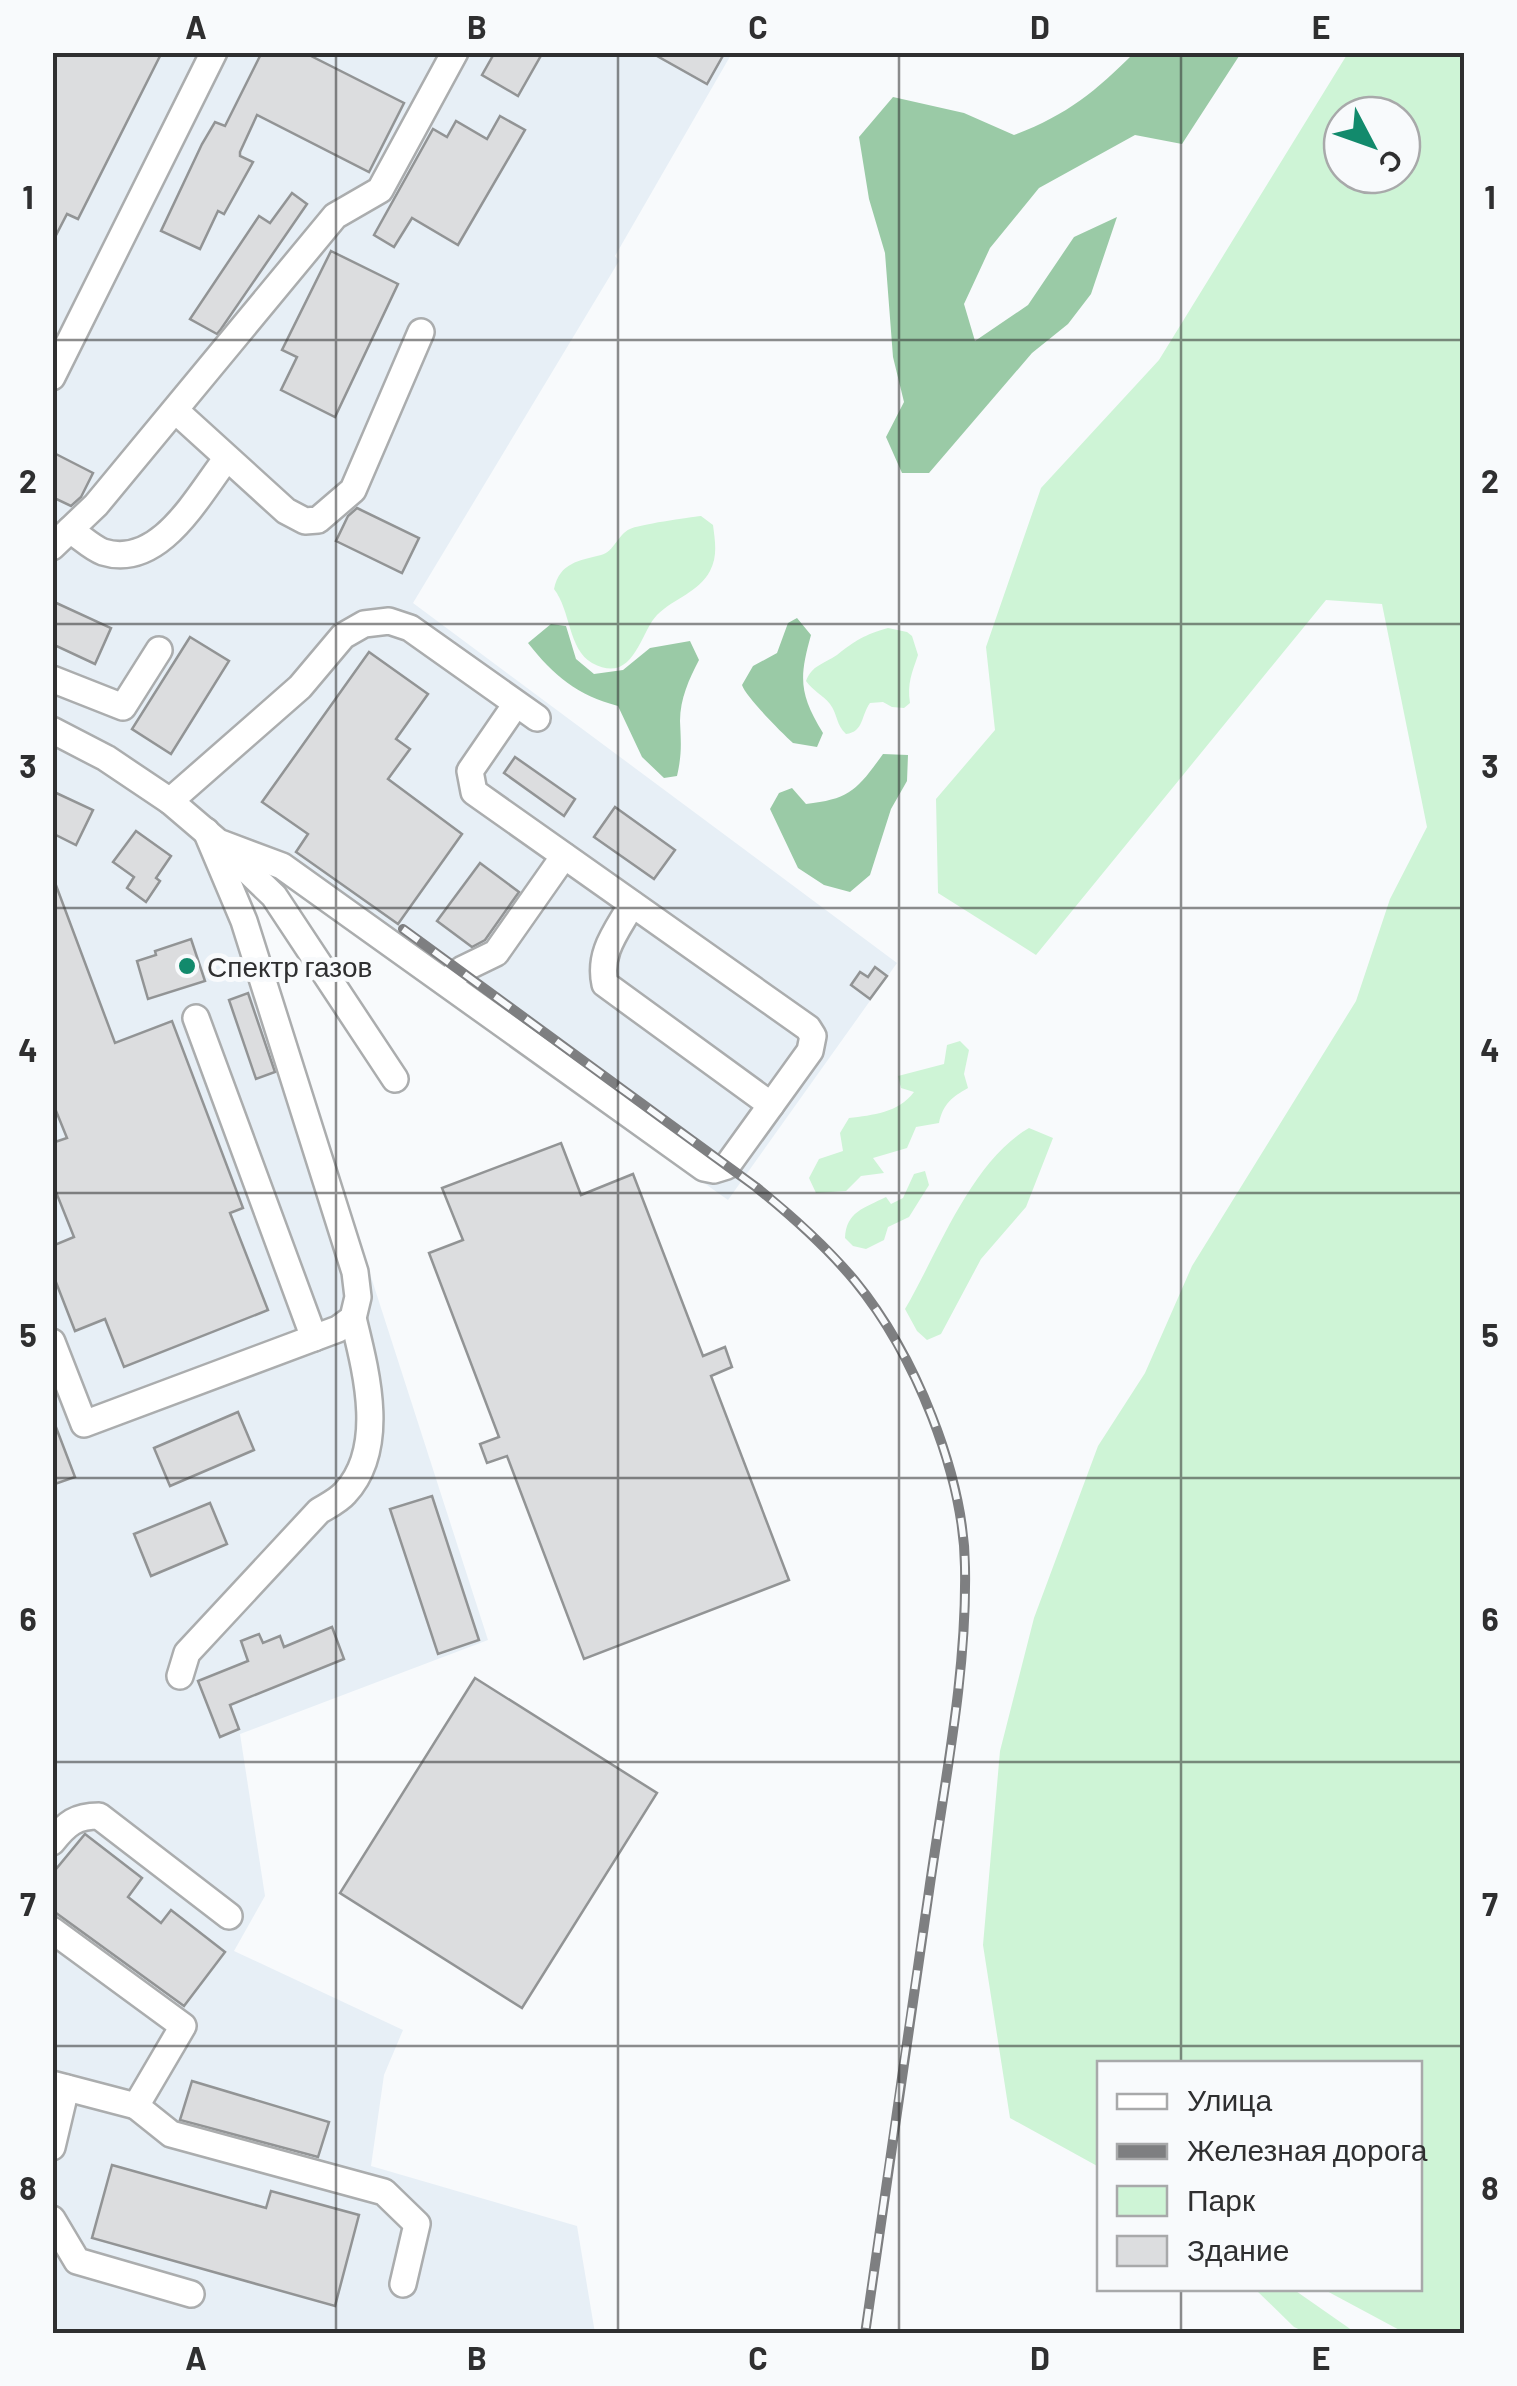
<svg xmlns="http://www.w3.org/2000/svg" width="1517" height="2386" font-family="Barlow,sans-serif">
<rect width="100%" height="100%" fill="#f8fafc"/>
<path fill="#e7eff6" d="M52 53H732L615 256 619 261 413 603 897 963 728 1200 281 883 247 892 488 1640 240 1734 265 1896 234 1951 403 2030 384 2075 371 2166 577 2226 595 2333H53Z"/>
<g fill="#cef4d6" fill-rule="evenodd">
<path d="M1348 53H1464V2333H1405L1323 2289 1420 2288V2064H1100L1099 2167 1010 2118 983 1945 1000 1751 1034 1618 1098 1446 1145 1373 1192 1266 1356 1001 1390 899 1427 827 1382 604 1326 600 1036 955 938 893 936 799 995 730 986 647 1041 488 1159 360ZM1402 115V175H1342V115Z"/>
<path d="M701 516 713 525C715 541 718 556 710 571 698 593 674 598 657 615 640 632 634 686 592 663 568 649 571 611 554 589 560 562 579 561 601 555 614 552 618 534 630 529 637 525 690 517 701 516Z"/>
<path d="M888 628 907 632 912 636 918 655C912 673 907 683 910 703L904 708 892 707 883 702 870 703C861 715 864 732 846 734 836 725 838 715 830 704 823 695 813 691 806 681 812 665 824 664 837 655 856 640 864 635 888 628Z"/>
<path d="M960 1041 969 1050 964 1074 968 1088C952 1097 943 1104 939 1123L916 1127 907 1148 873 1158 884 1173 861 1176 846 1191 816 1193 809 1178 819 1159 843 1151 840 1133 849 1118C873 1115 898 1113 914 1092L901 1088 898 1076 944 1064 947 1045Z"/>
<path d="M1029 1128 1053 1138 1026 1207 981 1259 941 1334 927 1340 917 1331 905 1309C938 1253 971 1161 1029 1128Z"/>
<path d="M925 1171 929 1185 909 1217 888 1227 884 1240 866 1249 853 1246 845 1238C846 1212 864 1208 886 1197L891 1204 903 1198 914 1174Z"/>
<path d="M1255 2289H1293L1356 2333H1307L1294 2327Z"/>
</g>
<g fill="#9acaa6">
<path d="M1135 52 1241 53 1182 144 1135 135 1039 188 990 248 964 304 975 341 1028 305 1074 237 1117 217 1091 294 1068 324 1032 353 929 473H902L886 437 904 402 893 357 885 253 869 199 859 137 893 97 964 113 1014 135C1067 115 1095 92 1135 52Z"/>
<path d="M797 618 811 635C799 678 799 694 823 733L817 747 793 743C781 732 746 697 742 685L753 666 777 653 788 623Z"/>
<path d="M551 624 566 626 576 659 594 674 623 670 650 648 690 641 699 660C689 679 680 699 680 721 681 743 682 754 677 776L664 778 642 757 618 706C577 695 554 676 528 643Z"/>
<path d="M883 754 908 755 907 781 891 809 870 875 850 892 824 885 798 868 770 809 779 793 792 788 806 804C850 799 857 790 883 754Z"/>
</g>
<g fill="#dcdddf" stroke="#929495" stroke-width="2.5">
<path d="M52 52H162L78 219 67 214 52 243Z"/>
<path d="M262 52H303L404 103 369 172 257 115 240 152V156L253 162 224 214 218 211 200 249 161 231 202 144 215 122 225 126Z"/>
<path d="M495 52H543L518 96 482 75Z"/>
<path d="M650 52H725L707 84Z"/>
<path d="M500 116 525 130 458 245 412 218 394 247 374 235 433 129 447 137 456 121 487 139Z"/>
<path d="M292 193 307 204 221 329 217 334 190 319 259 216 270 223Z"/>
<path d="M331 251 398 284 335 417 281 390 297 357 282 350Z"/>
<path d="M52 452 93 473 81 497 71 506 52 497Z"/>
<path d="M357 508 419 538 402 573 336 541 348 516Z"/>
<path d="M52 601 111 628 95 664 52 644Z"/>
<path d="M190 637 229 661 171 754 132 729Z"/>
<path d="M369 652 428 694 396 739 410 749 388 779 462 834 398 924 296 852 308 834 262 802Z"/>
<path d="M515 757 575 799 564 816 504 773Z"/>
<path d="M52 791 93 810 76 845 52 833Z"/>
<path d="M615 807 675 850 654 879 594 837Z"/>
<path d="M136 831 171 856 156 878 160 881 146 902 127 888 134 877 113 862Z"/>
<path d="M480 863 519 892 485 940 472 947 437 921Z"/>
<path d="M54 880 115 1043 172 1021 243 1208 230 1213 268 1310 124 1367 105 1319 75 1331 52 1272V1246L74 1237 52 1182V1143L67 1138 52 1101Z"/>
<path d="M191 939 205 981 148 999 137 961 156 955 155 951Z"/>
<path d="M875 967 887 976 870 999 851 985 860 972 868 977Z"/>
<path d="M248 993 275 1072 256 1079 229 1000Z"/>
<path d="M561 1143 581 1195 633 1174 703 1356 725 1347 732 1367 711 1376 789 1580 584 1659 507 1456 487 1463 480 1444 499 1437 429 1253 463 1240 442 1188Z"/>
<path d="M238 1412 254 1450 170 1486 154 1448Z"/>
<path d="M54 1422 75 1477 52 1485V1423Z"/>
<path d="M432 1496 479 1640 438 1654 390 1509Z"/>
<path d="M210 1503 227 1544 151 1576 134 1534Z"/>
<path d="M332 1627 344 1659 230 1705 239 1729 220 1737 198 1681 248 1661 241 1641 259 1634 263 1643 280 1636 284 1647Z"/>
<path d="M475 1678 657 1793 522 2008 340 1893Z"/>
<path d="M85 1834 142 1878 128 1897 161 1923 171 1910 225 1952 184 2006 52 1910V1874Z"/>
<path d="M192 2081 329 2122 318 2157 180 2120Z"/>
<path d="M112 2165 266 2208 271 2191 359 2215 335 2306 92 2238Z"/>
</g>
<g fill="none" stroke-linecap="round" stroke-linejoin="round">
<g stroke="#abadae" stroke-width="30">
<g id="minor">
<path d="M52 377 214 52"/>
<path d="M176 411 286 511 305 521 318 520 353 490 421 332"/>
<path d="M70 530C81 537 92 548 103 552 160 570 198 495 227 458"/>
<path d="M52 547 96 505 335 216 380 190 455 52"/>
<path d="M52 679 123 707 159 650"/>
<path d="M52 730 106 758 170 801 300 687 343 636 364 624 389 621 410 628 537 718"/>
<path d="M170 801 218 842 282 866 704 1168 714 1170 727 1166 810 1051 813 1036 808 1028 474 792 470 771 516 704"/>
<path d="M225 849 274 896 395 1079"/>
<path d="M632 904C617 931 598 952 605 984L771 1105"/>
<path d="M445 982 463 969 496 953 564 856"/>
<path d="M196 1018 314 1338"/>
<path d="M52 1342 84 1424 338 1329 353 1318 358 1297 355 1272 244 921 206 831"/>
<path d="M180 1676 187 1653 319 1511C327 1506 338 1501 345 1493 387 1448 366 1371 353 1318"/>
<path d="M52 1842C67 1823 76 1816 99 1816L229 1916"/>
<path d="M52 1930 183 2026 136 2106 52 2084"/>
<path d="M136 2106 171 2134 384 2192 417 2224 403 2284"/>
<path d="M52 2147 66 2088"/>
<path d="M52 2219 77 2261 191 2294"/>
</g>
</g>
<use href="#minor" stroke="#fff" stroke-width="25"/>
<g stroke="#7e7f81" stroke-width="10">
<path id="rail" d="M403 929 756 1187C792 1216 825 1245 855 1281 914 1353 964 1474 965 1567 967 1675 944 1784 929 1891 907 2038 886 2186 865 2334"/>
</g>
<use href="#rail" stroke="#f8fafc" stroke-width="6" stroke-dasharray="19" stroke-linecap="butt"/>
</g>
<path fill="none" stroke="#2f2f30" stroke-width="2.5" stroke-opacity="0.55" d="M336 52V2334M618 52V2334M899 52V2334M1181 52V2064M52 340H1464M52 624H1464M52 908H1464M52 1193H1464M52 1478H1464M52 1762H1464M52 2046H1464M1181 2288V2334"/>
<circle fill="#128a6c" stroke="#f8fafc" stroke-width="4" cx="187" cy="966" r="10"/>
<g text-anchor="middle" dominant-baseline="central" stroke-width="10" stroke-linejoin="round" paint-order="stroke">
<g font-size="28" fill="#2f2f30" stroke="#f8fafc" text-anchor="start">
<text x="207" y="966">Спектр газов</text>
</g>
</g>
<rect width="1517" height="2386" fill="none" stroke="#f8fafc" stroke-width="110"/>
<rect x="1097" y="2061" width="325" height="230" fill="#f8fafc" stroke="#a8a9aa" stroke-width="2.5"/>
<rect x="1117" y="2094" width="50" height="15" fill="#ffffff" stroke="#a8a9aa" stroke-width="2.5"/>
<text x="1187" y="2111" font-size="30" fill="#2f2f30">Улица</text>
<rect x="1117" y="2144" width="50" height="15" fill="#7e7f81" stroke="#a8a9aa" stroke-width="2.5"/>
<text x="1187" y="2161" font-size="30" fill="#2f2f30">Железная дорога</text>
<rect x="1117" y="2186" width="50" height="30" fill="#cef4d6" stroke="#a8a9aa" stroke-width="2.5"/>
<text x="1187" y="2211" font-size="30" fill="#2f2f30">Парк</text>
<rect x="1117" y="2236" width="50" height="30" fill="#dcdddf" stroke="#a8a9aa" stroke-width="2.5"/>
<text x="1187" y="2261" font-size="30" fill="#2f2f30">Здание</text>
<g transform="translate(1372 145) rotate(131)"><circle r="48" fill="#f8fafc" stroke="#a8a9aa" stroke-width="2.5"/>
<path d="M0-8L18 38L0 25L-18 38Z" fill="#128a6c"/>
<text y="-15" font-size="28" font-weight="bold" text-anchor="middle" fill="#2f2f30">С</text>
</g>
<rect x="55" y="55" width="1407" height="2276" fill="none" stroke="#2f2f30" stroke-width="4"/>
<g font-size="32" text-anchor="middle" font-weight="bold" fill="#2f2f30">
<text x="196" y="39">A</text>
<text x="477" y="39">B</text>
<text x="758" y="39">C</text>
<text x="1040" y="39">D</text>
<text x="1321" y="39">E</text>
<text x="28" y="209">1</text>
<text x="1490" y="209">1</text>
<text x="28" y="493">2</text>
<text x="1490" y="493">2</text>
<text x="28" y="778">3</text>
<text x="1490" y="778">3</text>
<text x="28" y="1062">4</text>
<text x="1490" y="1062">4</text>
<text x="28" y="1347">5</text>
<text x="1490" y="1347">5</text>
<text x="28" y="1631">6</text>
<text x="1490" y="1631">6</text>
<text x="28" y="1916">7</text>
<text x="1490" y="1916">7</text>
<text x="28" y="2200">8</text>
<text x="1490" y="2200">8</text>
<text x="196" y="2370">A</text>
<text x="477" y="2370">B</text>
<text x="758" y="2370">C</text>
<text x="1040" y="2370">D</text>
<text x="1321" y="2370">E</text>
</g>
</svg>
